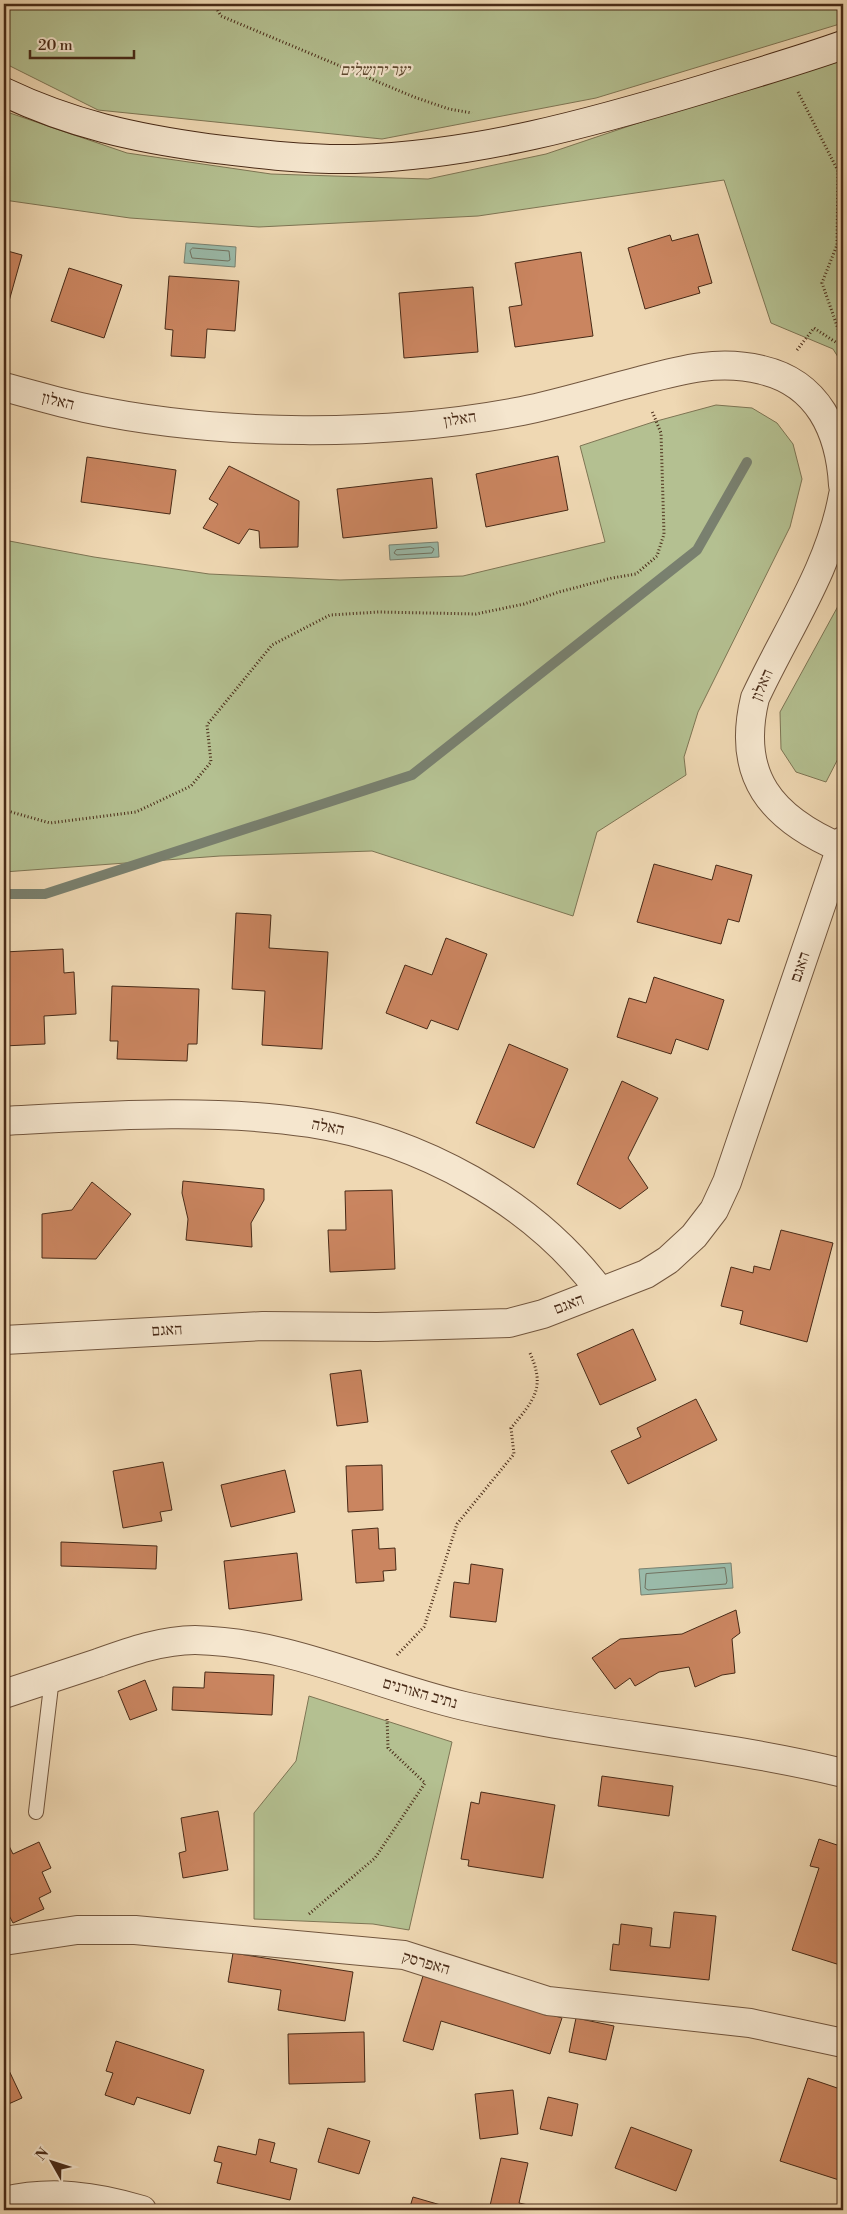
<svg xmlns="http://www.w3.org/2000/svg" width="847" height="2214" font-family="'Libre Bodoni','Frank Ruhl Libre',serif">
<rect width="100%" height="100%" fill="#efd8b3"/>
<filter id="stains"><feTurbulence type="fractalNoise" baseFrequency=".004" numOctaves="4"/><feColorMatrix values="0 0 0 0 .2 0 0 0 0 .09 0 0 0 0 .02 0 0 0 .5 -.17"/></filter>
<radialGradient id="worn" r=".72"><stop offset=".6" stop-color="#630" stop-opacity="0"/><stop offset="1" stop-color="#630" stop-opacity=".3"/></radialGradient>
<g fill="#b4c091" stroke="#7e7554">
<path d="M4 4H843V23L596 98 382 139 98 110 4 63Z"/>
<path d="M843 54V365L833 349 771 323 724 180 478 216 259 227 130 218 4 200V111L127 153 271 174 428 179 546 154Z"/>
<path d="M716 405 752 408 777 423 793 444 802 479 790 527 698 712 684 757 686 775 597 832 573 916 372 851 220 856 4 872V540L94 557 209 574 340 580 463 576 605 542 580 446 653 422Z"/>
<path d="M843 597V749L826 782 796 772 781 749 780 712Z"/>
<path d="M309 1696 452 1742 409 1930 373 1924 254 1919V1813L296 1761Z"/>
</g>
<g fill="#9abaa9" stroke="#79806f">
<path d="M186 243 236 247 235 267 184 263Z"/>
<path d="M438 542 439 557 390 560 389 545Z"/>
<path d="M731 1563 733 1588 641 1595 639 1569Z"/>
</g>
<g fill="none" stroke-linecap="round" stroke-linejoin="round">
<g stroke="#717260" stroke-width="1">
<path d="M193 248 229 251 230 260 228 261 192 258 190 251Z"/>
<path d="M431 547 434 549 432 553 397 555 394 553 396 550Z"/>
<path d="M725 1568 727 1581 726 1584 648 1590 645 1588 646 1574Z"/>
</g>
<path stroke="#79806f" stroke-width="10" d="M4 894H45L412 775 697 550 747 462"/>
</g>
<g fill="#ca8560" stroke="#482a17">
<path d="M698 234 712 283 698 287 700 293 645 309 628 248 670 235 672 241Z"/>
<path d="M4 250 22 255 4 319Z"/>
<path d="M581 252 593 336 515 347 509 307 522 305 515 263Z"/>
<path d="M69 268 122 285 104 338 51 321Z"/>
<path d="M169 276 239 281 235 331 207 329 205 358 171 356 173 330 165 329Z"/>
<path d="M473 287 478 352 404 358 399 293Z"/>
<path d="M558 456 568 510 486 527 476 474Z"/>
<path d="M87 457 176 470 170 514 81 502Z"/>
<path d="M229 466 299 501 298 547 260 548 259 531 249 529 239 544 203 528 218 504 209 499Z"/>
<path d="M432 478 437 528 343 538 337 489Z"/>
<path d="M654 864 712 880 716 865 752 875 739 922 728 919 721 944 637 922Z"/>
<path d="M236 913 271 915 269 948 328 952 322 1049 262 1045 265 991 232 989Z"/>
<path d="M446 938 487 954 458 1030 431 1020 427 1029 386 1013 405 965 432 975Z"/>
<path d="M63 949 64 973 74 972 76 1014 44 1016 45 1044 4 1046V952Z"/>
<path d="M654 977 724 1000 708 1050 676 1039 671 1054 617 1037 629 998 646 1003Z"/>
<path d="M112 986 199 989 197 1044H188L187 1061 117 1059 118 1041H110Z"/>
<path d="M509 1044 568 1069 534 1148 476 1123Z"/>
<path d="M622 1081 658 1098 628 1158 648 1188 620 1209 577 1184Z"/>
<path d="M843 1135V1157L840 1156Z"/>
<path d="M183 1181 264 1189V1200L251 1223 252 1247 186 1240 188 1219 182 1193Z"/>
<path d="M92 1182 131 1214 96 1259 42 1258V1214L72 1210Z"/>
<path d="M392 1190 395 1269 330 1272 328 1230H346L345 1191Z"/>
<path d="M781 1230 833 1243 807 1342 740 1324 743 1311 721 1306 731 1267 753 1273 754 1266 770 1270Z"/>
<path d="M633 1329 656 1380 600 1405 577 1354Z"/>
<path d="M361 1370 368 1422 337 1426 330 1374Z"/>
<path d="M696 1399 717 1440 628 1484 611 1451 641 1437 637 1428Z"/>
<path d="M163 1462 172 1510 160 1512 162 1521 123 1528 113 1471Z"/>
<path d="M382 1465 383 1510 348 1512 346 1466Z"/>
<path d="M285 1470 295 1512 231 1527 221 1485Z"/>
<path d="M378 1528 379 1549 395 1548 396 1570 383 1571 384 1581 356 1583 352 1530Z"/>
<path d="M4 1537 7 1554 4 1555Z"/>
<path d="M61 1542 157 1546 156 1569 61 1566Z"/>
<path d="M297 1553 302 1600 229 1609 224 1561Z"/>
<path d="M471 1564 503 1569 496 1622 450 1617 454 1582 469 1584Z"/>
<path d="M736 1610 740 1633 732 1639 735 1673 722 1675 695 1687 689 1667 659 1672 635 1686 630 1678 615 1689 592 1658 620 1639 682 1634Z"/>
<path d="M205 1672 274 1675 272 1715 172 1710 173 1687 204 1688Z"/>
<path d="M145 1680 157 1710 130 1720 118 1691Z"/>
<path d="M602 1776 673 1786 669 1816 598 1806Z"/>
<path d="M481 1792 555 1805 543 1878 468 1866 469 1860 461 1859 471 1802 479 1804Z"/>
<path d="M218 1811 228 1870 183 1878 179 1853 186 1851 181 1818Z"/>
<path d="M819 1839 843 1847V1955L840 1965 792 1950 819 1868 810 1866Z"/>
<path d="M39 1842 51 1868 42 1872 51 1892 39 1898 44 1909 13 1923 4 1906V1848L9 1846 13 1854Z"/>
<path d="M674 1912 716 1916 709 1980 610 1970 613 1944 619 1945 621 1924 652 1928 650 1946 670 1948Z"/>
<path d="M233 1953 353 1972 345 2021 278 2010 281 1990 228 1982Z"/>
<path d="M423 1976 562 2018 550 2054 441 2021 433 2050 403 2041Z"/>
<path d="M576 2018 614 2026 606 2060 569 2052Z"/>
<path d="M364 2032 365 2082 289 2084 288 2034Z"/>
<path d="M116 2041 204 2070 190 2114 137 2097 134 2105 105 2095 113 2073 106 2071Z"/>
<path d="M4 2060 22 2098 4 2106Z"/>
<path d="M808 2078 843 2090V2166L839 2180 780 2161Z"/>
<path d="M513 2090 518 2134 480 2139 475 2094Z"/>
<path d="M548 2097 578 2104 572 2136 540 2129Z"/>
<path d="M631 2127 692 2150 676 2191 615 2168Z"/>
<path d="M328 2128 370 2141 359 2174 318 2162Z"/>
<path d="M259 2139 275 2143 270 2162 297 2169 290 2200 217 2183 222 2163 214 2161 218 2146 256 2155Z"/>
<path d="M501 2158 528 2163 519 2203 551 2210H489Z"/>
<path d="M413 2197 458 2210H409Z"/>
</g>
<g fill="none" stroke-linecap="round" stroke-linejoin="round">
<g stroke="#72563e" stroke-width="16">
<path id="lane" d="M36 1812 52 1678"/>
</g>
<g stroke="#72563e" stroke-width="30">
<g id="street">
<path d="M4 387C31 394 57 402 85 408 221 437 386 437 522 411 561 403 600 391 639 381 680 370 719 359 762 370 818 383 840 431 843 485"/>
<path d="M841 848C771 818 736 776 755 698 786 631 830 568 843 495"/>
<path d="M4 1121C101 1116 213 1108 310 1123 420 1140 533 1201 600 1291"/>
<path d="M4 1340 263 1326 377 1327 509 1323 543 1314 646 1274 668 1260 694 1236 714 1210 727 1182 843 841"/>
<path d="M4 1694C35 1684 67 1673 98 1663 129 1652 162 1640 195 1640 289 1642 374 1685 464 1706 589 1735 718 1742 843 1773"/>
<path d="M4 1941 77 1930H135L404 1955 548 2001 750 2023 843 2043"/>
<path d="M4 2201C51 2190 96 2196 142 2210"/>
</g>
</g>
<g stroke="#482a17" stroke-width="30">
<path id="secondary" d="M4 92C71 124 135 138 208 148 257 154 305 160 355 159 476 155 591 123 707 88 752 74 798 61 843 45"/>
</g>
<g stroke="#482a17" stroke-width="3" stroke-dasharray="1 2.5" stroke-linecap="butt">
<path d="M214 4 221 16 414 97 449 109 472 113"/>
<path d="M798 92 838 171 837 245 822 283 843 343"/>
<path d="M797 350 814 328 843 347"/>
<path d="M4 810 50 823 136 812 191 786 211 762 207 725 272 645 330 615 379 612 476 614 524 604 559 592 612 578 636 574 657 556 664 534 661 433 652 411"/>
<path d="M397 1655 424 1627 457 1524 514 1454 511 1428C535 1399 546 1387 529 1351"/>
<path d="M309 1914 375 1858 425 1783 388 1748 387 1717"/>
</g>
<use href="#lane" stroke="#f5e6ce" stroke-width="14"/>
<use href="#street" stroke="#f5e6ce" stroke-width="28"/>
<use href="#secondary" stroke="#f5e6ce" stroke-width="28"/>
</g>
<g text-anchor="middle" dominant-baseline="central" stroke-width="4.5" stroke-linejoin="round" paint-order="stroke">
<g font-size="16" font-style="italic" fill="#5e482f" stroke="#f5e6ce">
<text x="375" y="70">יער ירושלים</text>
</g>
<g font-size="16" fill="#482a17" stroke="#f5e6ce">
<text transform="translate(58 401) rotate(14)">האלון</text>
<text transform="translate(460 419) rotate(-8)">האלון</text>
<text transform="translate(762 685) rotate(-67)">האלון</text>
<text transform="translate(800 967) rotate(-71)">האגם</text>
<text transform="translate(328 1127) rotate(11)">האלה</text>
<text transform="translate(569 1304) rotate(-21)">האגם</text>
<text transform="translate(167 1330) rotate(-3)">האגם</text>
<text transform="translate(420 1693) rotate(16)">נתיב האורנים</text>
<text transform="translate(426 1963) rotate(16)">האפרסק</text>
</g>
</g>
<rect width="847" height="2214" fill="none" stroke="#efd8b3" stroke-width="20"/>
<rect x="5" y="5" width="837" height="2204" fill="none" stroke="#482a17" stroke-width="2.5"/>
<rect x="10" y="10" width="827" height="2194" fill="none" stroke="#482a17"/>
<g transform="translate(52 2162) rotate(309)" stroke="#f5e6ce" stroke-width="4" paint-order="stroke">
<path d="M0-4L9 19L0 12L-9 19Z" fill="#482a17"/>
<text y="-8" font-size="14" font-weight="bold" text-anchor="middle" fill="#482a17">N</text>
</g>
<path d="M30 50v8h104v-8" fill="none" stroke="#482a17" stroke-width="2.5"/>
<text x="38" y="50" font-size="15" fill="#482a17" stroke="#f5e6ce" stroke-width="4" paint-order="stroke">20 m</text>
<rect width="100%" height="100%" filter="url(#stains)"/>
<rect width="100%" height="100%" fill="url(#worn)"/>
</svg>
